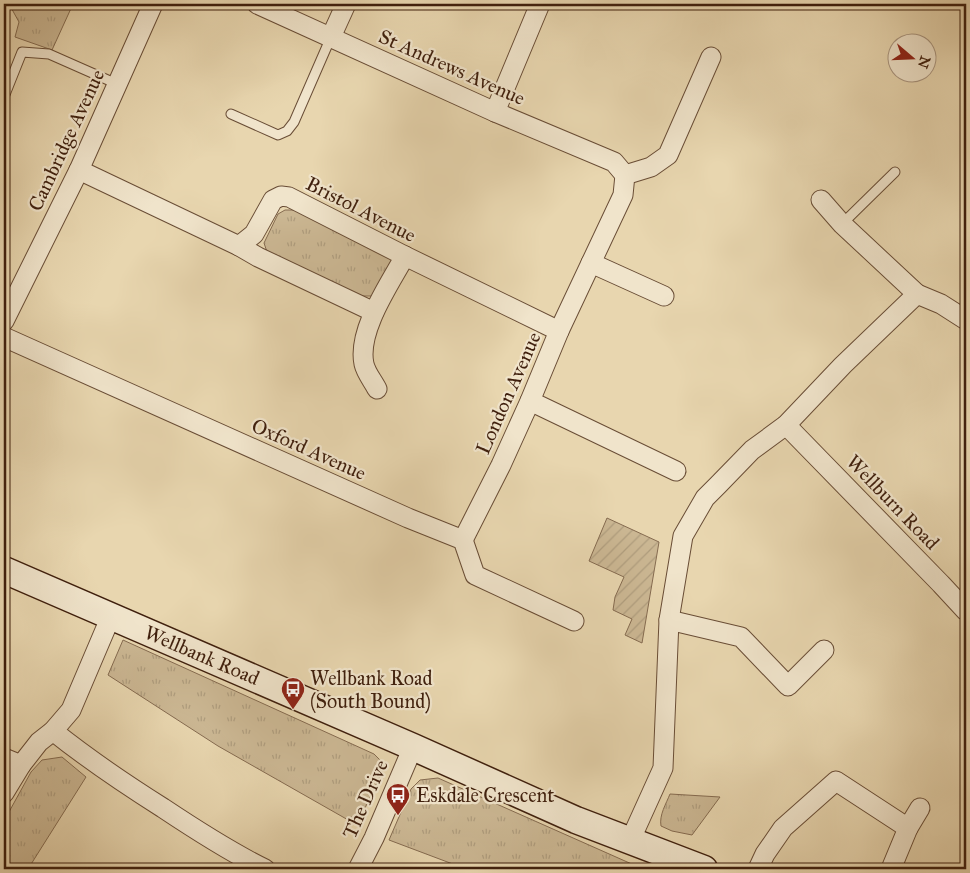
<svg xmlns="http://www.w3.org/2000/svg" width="970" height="873" font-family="'IM FELL Great Primer',serif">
<defs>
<pattern id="grass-tufts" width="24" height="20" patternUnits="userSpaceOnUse" patternTransform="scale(1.25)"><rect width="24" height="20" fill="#cbb793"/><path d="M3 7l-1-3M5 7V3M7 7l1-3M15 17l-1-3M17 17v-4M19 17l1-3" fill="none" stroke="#af9d7e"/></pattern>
<pattern id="garden-furrows" width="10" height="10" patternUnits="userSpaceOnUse" patternTransform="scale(1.25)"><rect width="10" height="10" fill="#cbb793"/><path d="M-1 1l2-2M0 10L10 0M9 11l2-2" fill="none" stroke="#af9d7e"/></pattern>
</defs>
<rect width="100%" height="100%" fill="#e8d6af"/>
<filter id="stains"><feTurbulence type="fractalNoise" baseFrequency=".004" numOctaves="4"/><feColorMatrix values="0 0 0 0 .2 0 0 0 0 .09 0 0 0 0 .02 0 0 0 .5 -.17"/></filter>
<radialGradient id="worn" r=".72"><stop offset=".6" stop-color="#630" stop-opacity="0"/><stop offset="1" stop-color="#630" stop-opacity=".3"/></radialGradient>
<g fill="url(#grass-tufts)" stroke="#856b50">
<path d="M9 4H73L52 50 15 37 19 22Z"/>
<path d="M285 210H298L392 259 379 289 372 296H361L269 253 266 249 264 243 278 214Z"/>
<path d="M123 640 374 754 383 763 382 772 357 825 218 746 108 675Z"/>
<path d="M62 757 86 777 28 869H4V821L31 772 42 760Z"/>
<path d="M438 778 643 869H466L389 840 411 789 420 780Z"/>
<path d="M670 794 720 797 692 835 672 831 661 826C659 815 666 804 670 794Z"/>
</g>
<path fill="url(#garden-furrows)" stroke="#856b50" d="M607 518 659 542 642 643 625 635 632 619 613 610 615 597 624 577 589 561Z"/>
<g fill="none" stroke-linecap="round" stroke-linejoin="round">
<g stroke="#694d36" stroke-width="11">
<g id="lane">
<path d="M4 97 22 52 49 54 117 84"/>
<path d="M231 114 278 135 287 131 294 122 331 37"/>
<path d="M842 224 895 172"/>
</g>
</g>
<g stroke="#694d36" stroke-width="21">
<g id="street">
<path d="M257 4 495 112 614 162 625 175"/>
<path d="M331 37 346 4"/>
<path d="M495 112 540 4"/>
<path d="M79 170 239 246 254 234 273 200 281 196 289 197 405 256 559 331"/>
<path d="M821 200 842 224 917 294"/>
<path d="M239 246 258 257 374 312"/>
<path d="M591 263 664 296"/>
<path d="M4 321 79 170 153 4"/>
<path d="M4 337 408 518 463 540 475 575 574 621"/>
<path d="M377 389C373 381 366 373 364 364 357 331 389 285 405 256"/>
<path d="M530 401 676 471"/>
<path d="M786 425 941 584 966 611"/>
<path d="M463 540 501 465 530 401 559 331 623 195 625 175 651 167 668 155 711 57"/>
<path d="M669 620 741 637 788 686 824 650"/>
<path d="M53 731C88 759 125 784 163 808 196 830 230 852 265 869"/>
<path d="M4 758 21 765 39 742 53 731 71 710 111 616"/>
<path d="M4 793 21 765"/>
<path d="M908 828 920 808"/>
<path d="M630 841 663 768 669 620 683 536 705 498 718 485 752 450 786 425 843 365 917 294 941 304 966 320"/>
<path d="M358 869 374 838 413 747"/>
<path d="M758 869 765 854 783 828 836 781 908 828 891 869"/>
</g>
</g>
<g stroke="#3f1f0d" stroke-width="29">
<path id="secondary" d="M4 570 413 747 576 820 704 869"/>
</g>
<use href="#lane" stroke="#f0e4cb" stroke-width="9"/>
<use href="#street" stroke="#f0e4cb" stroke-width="19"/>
<use href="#secondary" stroke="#f0e4cb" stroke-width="26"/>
</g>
<defs>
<g id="bus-pin" transform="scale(1.25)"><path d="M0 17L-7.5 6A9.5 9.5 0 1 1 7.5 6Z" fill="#8f2418" stroke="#f0e4cb"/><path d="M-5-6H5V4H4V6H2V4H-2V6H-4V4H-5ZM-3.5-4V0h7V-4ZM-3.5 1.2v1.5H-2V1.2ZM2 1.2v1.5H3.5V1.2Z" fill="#fff"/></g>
</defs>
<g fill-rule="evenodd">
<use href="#bus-pin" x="293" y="689"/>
<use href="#bus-pin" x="398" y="795"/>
</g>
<g text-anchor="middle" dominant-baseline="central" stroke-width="4.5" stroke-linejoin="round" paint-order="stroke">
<g font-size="20" fill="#3f1f0d" stroke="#f0e4cb">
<text transform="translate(452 67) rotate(24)">St Andrews Avenue</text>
<text transform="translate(66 140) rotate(-65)">Cambridge Avenue</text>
<text transform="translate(361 209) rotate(27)">Bristol Avenue</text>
<text transform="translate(508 393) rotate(-66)">London Avenue</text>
<text transform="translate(309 449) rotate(24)">Oxford Avenue</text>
<text transform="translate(893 502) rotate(46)">Wellburn Road</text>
<text transform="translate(202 655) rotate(23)">Wellbank Road</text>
<text transform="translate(365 799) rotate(-66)">The Drive</text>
</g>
<g font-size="20" fill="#3f1f0d" stroke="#f0e4cb" text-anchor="start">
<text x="310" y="678">Wellbank Road<tspan x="310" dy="23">(South Bound)</tspan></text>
<text x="416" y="795">Eskdale Crescent</text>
</g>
</g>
<rect width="970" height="873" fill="none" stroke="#e8d6af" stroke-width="20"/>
<rect x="5" y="5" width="960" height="863" fill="none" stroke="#3f1f0d" stroke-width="2.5"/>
<rect x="10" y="10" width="950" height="853" fill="none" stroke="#3f1f0d"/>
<g transform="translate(912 58) rotate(109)"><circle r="24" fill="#f0e4cb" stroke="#a9957f"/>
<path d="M0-4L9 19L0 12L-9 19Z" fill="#8f2418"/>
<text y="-8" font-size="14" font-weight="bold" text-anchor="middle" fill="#3f1f0d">N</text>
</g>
<rect width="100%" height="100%" filter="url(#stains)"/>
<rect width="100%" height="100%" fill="url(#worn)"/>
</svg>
